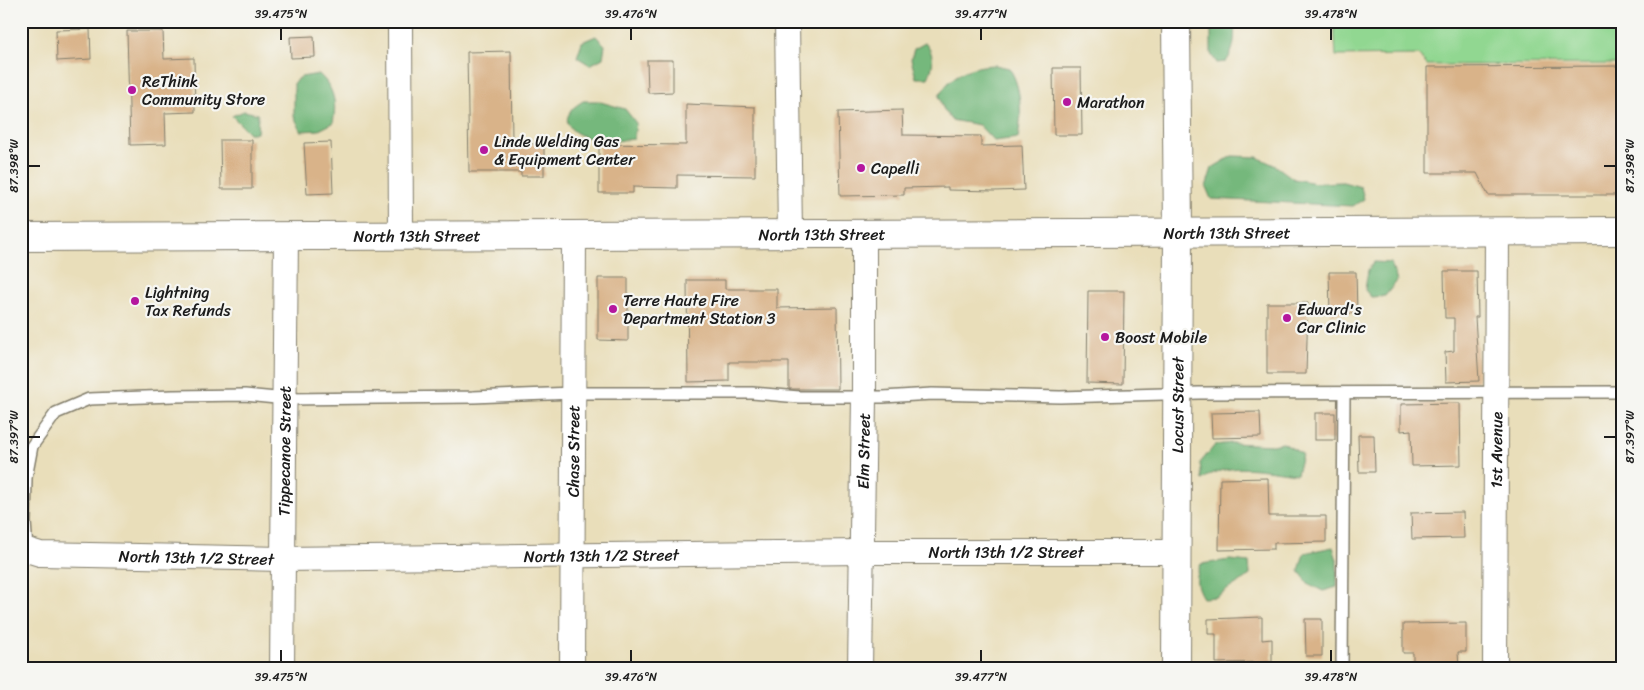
<svg xmlns="http://www.w3.org/2000/svg" width="1644" height="690" font-family="Sriracha,sans-serif">
<rect width="100%" height="100%" fill="#f6f6f2"/>
<filter id="ink" filterUnits="userSpaceOnUse"><feTurbulence type="fractalNoise" baseFrequency=".02" numOctaves="2"/><feDisplacementMap in="SourceGraphic" scale="10" xChannelSelector="R" yChannelSelector="G"/><feConvolveMatrix kernelMatrix="1 2 1 2 8 2 1 2 1" color-interpolation-filters="sRGB"/></filter>
<filter id="wash" filterUnits="userSpaceOnUse"><feTurbulence type="fractalNoise" baseFrequency=".0096" numOctaves="4" result="noise"/><feDisplacementMap in="SourceGraphic" scale="20" xChannelSelector="R" yChannelSelector="G"/><feGaussianBlur stdDeviation="1.12" result="paint"/><feColorMatrix in="noise" values="0 0 0 0 0 0 0 0 0 0 0 0 0 0 0 0 0 1.4 0 .05"/><feComposite in="paint" operator="in"/></filter>
<g filter="url(#wash)">
<rect width="100%" height="100%" fill="#e9deba"/>
<path fill="#91d791" stroke="#567a56" d="M1334 21H1623V64L1427 65 1418 55 1336 56Z"/>
<g fill="#74b87b" stroke="#486a4c">
<path d="M1211 21H1234C1235 37 1235 49 1226 62L1217 63 1211 54Z"/>
<path d="M596 36 605 45 603 58 590 65 577 57 582 42Z"/>
<path d="M925 43C935 54 934 66 928 78H916L911 59 914 49Z"/>
<path d="M995 65 1009 68C1022 86 1022 117 1018 138L994 141 979 125 951 120 943 108 939 96C952 73 970 66 995 65Z"/>
<path d="M319 74C334 88 337 103 333 123L319 130 301 131 294 116V82L301 77Z"/>
<path d="M583 101H597L625 109 636 123 634 139C624 140 613 142 603 141 590 140 556 130 571 111 573 107 579 104 583 101Z"/>
<path d="M244 111 258 114 257 133H249L232 116Z"/>
<path d="M1232 156 1257 157 1276 166 1294 179 1316 183 1343 182 1361 187 1364 199 1353 206 1211 199 1206 187 1212 168Z"/>
<path d="M1374 262 1391 263 1397 281 1385 296 1371 297 1365 290 1368 270Z"/>
<path d="M1232 443 1272 445 1283 443 1302 454 1297 474C1267 471 1227 460 1202 480L1200 463 1215 445Z"/>
<path d="M1333 547 1337 560V587L1323 591 1309 584 1299 571 1304 553Z"/>
<path d="M1230 560 1249 562 1250 575 1216 597 1203 598C1195 585 1195 578 1201 564Z"/>
</g>
<g id="blocks">
<g fill="#d9b389">
<path d="M90 29 91 59 57 61 56 30Z"/>
<path d="M127 31H163L164 59 194 58 195 112 165 113 166 144 130 145Z"/>
<path d="M314 36 315 57 291 58 290 37Z"/>
<path d="M511 51 512 144H544V176H521V172H469L467 52Z"/>
<path d="M647 60H673V92L648 93Z"/>
<path d="M1623 66V195H1488L1477 173H1427V67Z"/>
<path d="M1053 68H1081L1082 135H1054Z"/>
<path d="M686 104 755 107V176L677 175V188L633 187V193H599V144L686 145Z"/>
<path d="M902 110 903 135 981 136V146L1022 145 1024 190 994 191 948 190V187L904 188V195L840 196 838 112Z"/>
<path d="M220 140H252V189H221Z"/>
<path d="M331 142 333 193 307 194 304 143Z"/>
<path d="M1444 271H1477L1478 317H1475L1479 381 1446 382 1445 352 1454 351V318H1445Z"/>
<path d="M1329 272H1356L1357 313 1330 314Z"/>
<path d="M598 278H628V341L598 340Z"/>
<path d="M687 280H725V289H777V308L837 307 838 389H789V362H729V381L688 382Z"/>
<path d="M1088 291H1124L1123 384 1087 383Z"/>
<path d="M1267 303H1308L1306 374H1267Z"/>
<path d="M1460 403 1461 465 1412 466 1411 430 1401 431V404Z"/>
<path d="M1260 412 1261 437 1212 438 1211 413Z"/>
<rect x="1315" y="413" width="20" height="27"/>
<path d="M1358 435H1374L1375 472H1359Z"/>
<path d="M1268 478 1269 516H1326V542L1274 543V549L1219 550 1220 479Z"/>
<path d="M1463 512 1464 538 1412 539 1411 513Z"/>
<path d="M1262 617V640L1272 639V662L1216 663V634H1208V619Z"/>
<path d="M1305 619H1322V656H1306Z"/>
<path d="M1466 623V652H1458L1459 669H1413V653H1403V624Z"/>
</g>
</g>
</g>
<g filter="url(#ink)">
<use href="#blocks" fill-opacity="0" stroke="#827d6b" stroke-width="1"/>
<g fill="none" stroke-linecap="round" stroke-linejoin="round">
<g stroke="#827d6b" stroke-width="14">
<g id="lane">
<path d="M27 550 25 522 26 478 32 446 56 413 89 399 173 396 245 395 286 399 473 397 574 393H752L799 397H883L932 394 1060 397 1199 393 1623 392"/>
<path d="M1342 669 1344 395"/>
</g>
</g>
<g stroke="#827d6b" stroke-width="26">
<g id="street">
<path d="M400 21 401 235"/>
<path d="M787 21 790 234"/>
<path id="s1" d="M27 550 40 554 282 559 862 552H1176"/>
<path id="s2" d="M282 669 286 235"/>
<path id="s3" d="M572 669 574 234"/>
<path id="s4" d="M860 669 864 397V233"/>
<path id="s5" d="M1495 669 1497 231"/>
</g>
</g>
<g stroke="#827d6b" stroke-width="30">
<g id="secondary">
<path id="s6" d="M21 237 1623 231"/>
<path id="s7" d="M1176 669 1178 232 1176 21"/>
</g>
</g>
<use href="#lane" stroke="#fff" stroke-width="11"/>
<use href="#street" stroke="#fff" stroke-width="24"/>
<use href="#secondary" stroke="#fff" stroke-width="28"/>
</g>
</g>
<path fill="none" stroke="#1c1c1c" stroke-width="2" d="M281 28V40M631 28V40M981 28V40M1331 28V40M28 166H40M1604 166H1616M28 437H40M1604 437H1616M281 650V662M631 650V662M981 650V662M1331 650V662"/>
<g fill="#b5179e" stroke="#f6f6f2" stroke-width="2">
<circle cx="132" cy="90" r="5"/>
<circle cx="1067" cy="102" r="5"/>
<circle cx="484" cy="150" r="5"/>
<circle cx="861" cy="168" r="5"/>
<circle cx="135" cy="301" r="5"/>
<circle cx="613" cy="309" r="5"/>
<circle cx="1287" cy="318" r="5"/>
<circle cx="1105" cy="337" r="5"/>
</g>
<g text-anchor="middle" dominant-baseline="central" stroke-width="4.5" stroke-linejoin="round" paint-order="stroke">
<g font-size="16" fill="#1c1c1c" stroke="#f6f6f2" text-anchor="start">
<text x="142" y="81">ReThink<tspan x="142" dy="18">Community Store</tspan></text>
<text x="1077" y="102">Marathon</text>
<text x="494" y="141">Linde Welding Gas<tspan x="494" dy="18">&amp; Equipment Center</tspan></text>
<text x="871" y="168">Capelli</text>
<text x="145" y="292">Lightning<tspan x="145" dy="18">Tax Refunds</tspan></text>
<text x="623" y="300">Terre Haute Fire<tspan x="623" dy="18">Department Station 3</tspan></text>
<text x="1297" y="309">Edward's<tspan x="1297" dy="18">Car Clinic</tspan></text>
<text x="1115" y="337">Boost Mobile</text>
</g>
<g font-size="16" fill="#1c1c1c" stroke="#f6f6f2">
<text stroke="none"><textPath href="#s6" startOffset="1206">North 13th Street</textPath></text>
<text stroke="none"><textPath href="#s6" startOffset="801">North 13th Street</textPath></text>
<text stroke="none"><textPath href="#s6" startOffset="396">North 13th Street</textPath></text>
<text stroke="none"><textPath href="#s7" startOffset="264">Locust Street</textPath></text>
<text stroke="none"><textPath href="#s5" startOffset="219">1st Avenue</textPath></text>
<text stroke="none"><textPath href="#s4" startOffset="218">Elm Street</textPath></text>
<text stroke="none"><textPath href="#s2" startOffset="218">Tippecanoe Street</textPath></text>
<text stroke="none"><textPath href="#s3" startOffset="218">Chase Street</textPath></text>
<text stroke="none"><textPath href="#s1" startOffset="980">North 13th 1/2 Street</textPath></text>
<text stroke="none"><textPath href="#s1" startOffset="575">North 13th 1/2 Street</textPath></text>
<text stroke="none"><textPath href="#s1" startOffset="170">North 13th 1/2 Street</textPath></text>
</g>
</g>
<rect width="1644" height="690" fill="none" stroke="#f6f6f2" stroke-width="55"/>
<rect x="28" y="28" width="1588" height="634" fill="none" stroke="#1c1c1c" stroke-width="2"/>
<g font-size="12" text-anchor="middle" fill="#1c1c1c">
<text x="281" y="18">39.475°N</text>
<text x="631" y="18">39.476°N</text>
<text x="981" y="18">39.477°N</text>
<text x="1331" y="18">39.478°N</text>
<text transform="translate(1630 166) rotate(-90)" y="4">87.398°W</text>
<text transform="translate(14 166) rotate(-90)" y="4">87.398°W</text>
<text transform="translate(1630 437) rotate(-90)" y="4">87.397°W</text>
<text transform="translate(14 437) rotate(-90)" y="4">87.397°W</text>
<text x="281" y="681">39.475°N</text>
<text x="631" y="681">39.476°N</text>
<text x="981" y="681">39.477°N</text>
<text x="1331" y="681">39.478°N</text>
</g>
</svg>
